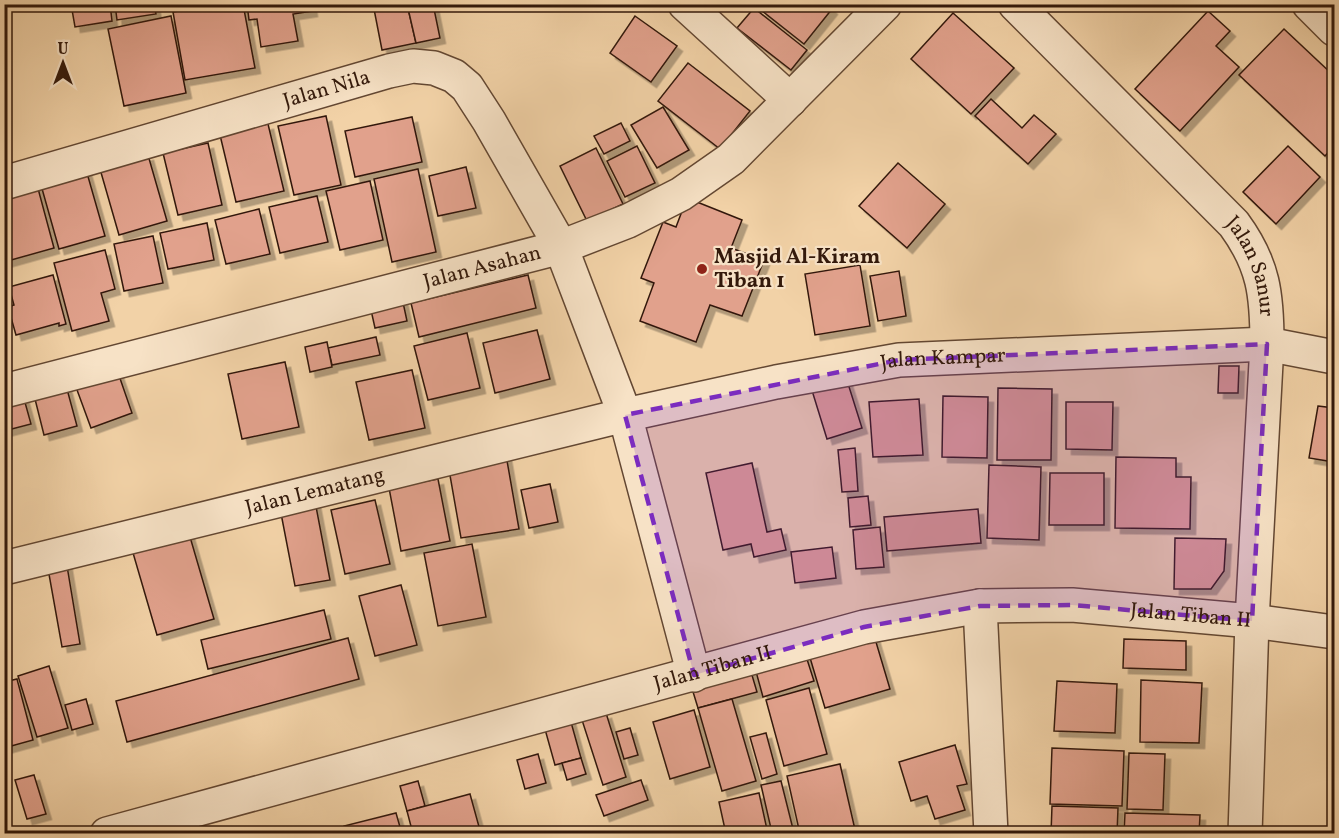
<svg xmlns="http://www.w3.org/2000/svg" width="1339" height="838" font-family="Vollkorn,serif">
<defs>
<filter id="shadow"><feDropShadow dx="5.5" dy="5.5" stdDeviation="0" flood-color="#0004"/></filter>
</defs>
<rect width="100%" height="100%" fill="#f2d2a7"/>
<filter id="stains"><feTurbulence type="fractalNoise" baseFrequency=".00333" numOctaves="4"/><feColorMatrix values="0 0 0 0 .2 0 0 0 0 .09 0 0 0 0 .02 0 0 0 .5 -.17"/></filter>
<radialGradient id="worn" r=".72"><stop offset=".6" stop-color="#630" stop-opacity="0"/><stop offset="1" stop-color="#630" stop-opacity=".3"/></radialGradient>
<g fill="#e1a18c" stroke="#33190b" stroke-width="1.5" filter="url(#shadow)">
<path d="M71 4H110L112 21 75 27Z"/>
<path d="M115 4H154L156 14 117 20Z"/>
<path d="M218 4H243L255 68 185 80 173 12Z"/>
<path d="M247 4H311L312 11 293 14 298 41 261 47 257 19 249 20Z"/>
<path d="M373 4H407L416 43 382 50Z"/>
<path d="M407 4H433L440 38 416 43Z"/>
<path d="M765 4H827L832 9 804 44 761 10Z"/>
<path d="M754 8 807 50 791 70 737 28Z"/>
<path d="M1208 11 1230 31 1216 46 1239 67 1180 131 1135 89Z"/>
<path d="M953 13 1014 68 971 114 911 59Z"/>
<path d="M171 16 186 93 124 106 108 29Z"/>
<path d="M635 16 677 46 651 82 610 53Z"/>
<path d="M1284 29 1334 76V146L1325 156 1239 75Z"/>
<path d="M688 63 750 111 720 149 658 101Z"/>
<path d="M991 99 1022 128 1034 115 1056 134 1028 164 975 116Z"/>
<path d="M663 107 689 150 657 168 631 125Z"/>
<path d="M326 116 341 185 294 195 278 126Z"/>
<path d="M412 117 422 162 355 177 345 131Z"/>
<path d="M621 123 630 141 604 154 594 136Z"/>
<path d="M268 124 284 191 236 202 220 135Z"/>
<path d="M208 143 222 205 178 215 163 153Z"/>
<path d="M637 146 655 183 625 197 607 161Z"/>
<path d="M1288 146 1320 177 1276 224 1243 192Z"/>
<path d="M596 148 623 204 587 221 560 166Z"/>
<path d="M148 155 167 221 119 235 100 169Z"/>
<path d="M898 163 945 204 907 248 859 206Z"/>
<path d="M85 166 105 236 59 249 39 178Z"/>
<path d="M466 167 476 208 438 216 429 176Z"/>
<path d="M418 169 436 252 392 262 374 179Z"/>
<path d="M36 181 54 248 4 262V189Z"/>
<path d="M370 181 383 240 340 250 326 191Z"/>
<path d="M317 196 328 242 280 253 269 207Z"/>
<path d="M687 198 742 220 731 248 764 260 742 316 710 305 696 342 640 321 654 283 641 278 663 222 676 227Z"/>
<path d="M259 209 270 254 226 264 215 220Z"/>
<path d="M207 223 214 260 168 269 160 233Z"/>
<path d="M153 236 163 283 124 291 114 244Z"/>
<path d="M105 250 115 289 101 293 109 321 72 331 54 263Z"/>
<path d="M860 265 870 326 815 335 805 274Z"/>
<path d="M899 271 906 316 878 321 870 276Z"/>
<path d="M53 275 66 324 59 326V323L16 335 8 307 14 305 9 287Z"/>
<path d="M528 275 536 308 419 337 411 303Z"/>
<path d="M401 293 407 321 375 328 369 301Z"/>
<path d="M537 330 550 379 495 393 483 343Z"/>
<path d="M467 333 480 388 428 400 414 346Z"/>
<path d="M376 337 380 355 332 365 328 348Z"/>
<path d="M327 342 332 367 310 372 305 347Z"/>
<path d="M285 362 299 427 242 439 228 374Z"/>
<path d="M115 364 132 413 91 428 73 379Z"/>
<path d="M1219 366H1239L1238 393H1218Z"/>
<path d="M412 370 425 428 369 440 356 382Z"/>
<path d="M845 374 862 428 827 439 810 384Z"/>
<path d="M64 378 77 426 44 435 32 387Z"/>
<path d="M21 388 31 424 4 431V393Z"/>
<path d="M998 388 1052 389 1051 460H997Z"/>
<path d="M943 396 988 397 987 458 942 457Z"/>
<path d="M919 399 923 455 873 457 869 402Z"/>
<path d="M1066 402H1113L1112 450 1066 449Z"/>
<path d="M1318 406 1334 408V462L1309 458Z"/>
<path d="M855 448 858 491 842 492 838 450Z"/>
<path d="M506 455 519 529 461 538 448 464Z"/>
<path d="M1116 457 1176 458V477H1191L1190 529 1115 528Z"/>
<path d="M752 463 767 532 781 529 786 550 754 557 751 544 723 550 706 473Z"/>
<path d="M989 465 1041 467 1039 540 987 538Z"/>
<path d="M1050 473H1104V525H1049Z"/>
<path d="M438 479 450 541 401 551 389 488Z"/>
<path d="M550 484 558 522 529 528 521 490Z"/>
<path d="M314 496 330 580 295 586 279 503Z"/>
<path d="M868 496 871 525 850 527 848 498Z"/>
<path d="M375 500 390 564 345 574 331 510Z"/>
<path d="M978 509 981 543 887 551 884 517Z"/>
<path d="M880 527 884 567 856 569 853 530Z"/>
<path d="M188 530 214 619 157 635 131 546Z"/>
<path d="M1175 538 1226 539 1224 571 1211 589H1174Z"/>
<path d="M472 544 486 617 438 626 424 553Z"/>
<path d="M832 547 836 578 795 583 791 552Z"/>
<path d="M66 560 80 644 62 647 47 563Z"/>
<path d="M401 585 417 645 375 656 359 596Z"/>
<path d="M324 610 331 639 208 669 201 640Z"/>
<path d="M873 632 890 689 825 708 808 651Z"/>
<path d="M348 638 359 679 127 742 116 701Z"/>
<path d="M1124 639 1186 641V670L1123 668Z"/>
<path d="M805 653 814 681 763 697 755 668Z"/>
<path d="M749 665 757 692 698 708 690 682Z"/>
<path d="M49 666 68 728 37 737 18 676Z"/>
<path d="M17 679 33 740 4 748V682Z"/>
<path d="M1141 680 1202 683 1199 743 1140 742Z"/>
<path d="M1057 681 1117 684 1115 733 1054 731Z"/>
<path d="M809 688 827 754 784 766 766 700Z"/>
<path d="M86 699 93 724 72 730 65 705Z"/>
<path d="M732 699 756 781 722 791 698 708Z"/>
<path d="M694 710 710 767 670 779 653 722Z"/>
<path d="M606 713 626 777 603 785 582 720Z"/>
<path d="M569 715 581 758 555 765 543 722Z"/>
<path d="M630 728 638 755 624 759 616 732Z"/>
<path d="M766 733 777 774 762 779 750 737Z"/>
<path d="M955 745 967 784 957 786 965 810 935 819 927 796 911 801 899 762Z"/>
<path d="M1052 748 1124 751 1122 806 1050 804Z"/>
<path d="M1129 753 1165 754 1163 810 1127 809Z"/>
<path d="M538 754 546 783 525 789 517 760Z"/>
<path d="M581 758 586 774 567 780 562 763Z"/>
<path d="M840 764 856 834H800L787 776Z"/>
<path d="M34 775 46 814 27 819 15 780Z"/>
<path d="M641 780 648 800 604 816 596 795Z"/>
<path d="M418 781 425 806 407 811 400 786Z"/>
<path d="M781 781 793 829 772 833 761 785Z"/>
<path d="M759 793 768 834H726L719 802Z"/>
<path d="M470 794 481 834H413L407 811Z"/>
<path d="M1052 806 1118 808 1117 834H1051Z"/>
<path d="M396 813 402 834H345L344 826Z"/>
<path d="M1125 813 1200 815 1199 834H1124Z"/>
</g>
<g fill="none" stroke-linecap="round" stroke-linejoin="round">
<g stroke="#634732" stroke-width="36">
<g id="minor">
<path d="M685 4 790 100"/>
<path id="s1" d="M1015 4 1234 224C1264 265 1267 295 1267 344L1252 621 1245 834"/>
<path d="M1309 4 1334 29"/>
<path id="s2" d="M4 183 389 71 413 66 434 68 454 76 467 87 489 121 561 247 625 415 694 675"/>
<path id="s3" d="M4 391 561 247 628 221 681 194 731 159 885 4"/>
<path id="s4" d="M4 568 625 415 776 382 899 360 1267 344 1334 357"/>
<path d="M980 606 991 834"/>
<path id="s5" d="M107 834 864 627 980 606 1072 605 1252 621 1334 632"/>
</g>
</g>
<use href="#minor" stroke="#f7e2c6" stroke-width="33"/>
</g>
<path fill="#7b2cbf" fill-opacity="0.2" stroke="#7b2cbf" stroke-width="4.5" stroke-dasharray="12 8" stroke-linejoin="round" d="M1267 344 1252 621 1072 605 980 606 864 627 694 675 625 415 899 360Z"/>
<circle fill="#8f2418" stroke="#f7e2c6" stroke-width="2" cx="702" cy="269" r="6"/>
<g text-anchor="middle" dominant-baseline="central" stroke-width="4.5" stroke-linejoin="round" paint-order="stroke">
<g font-size="21" fill="#33190b" stroke="#f7e2c6">
<text stroke="none"><textPath href="#s2" startOffset="336">Jalan Nila</textPath></text>
<text stroke="none"><textPath href="#s3" startOffset="494">Jalan Asahan</textPath></text>
<text stroke="none"><textPath href="#s1" startOffset="357">Jalan Sanur</textPath></text>
<text stroke="none"><textPath href="#s4" startOffset="963">Jalan Kampar</textPath></text>
<text stroke="none"><textPath href="#s4" startOffset="320">Jalan Lematang</textPath></text>
<text stroke="none"><textPath href="#s5" startOffset="1114">Jalan Tiban II</textPath></text>
<text stroke="none"><textPath href="#s5" startOffset="628">Jalan Tiban II</textPath></text>
</g>
<g font-size="21" font-weight="bold" fill="#33190b" stroke="#f7e2c6" text-anchor="start">
<text x="714" y="257">Masjid Al-Kiram<tspan x="714" dy="24">Tiban 1</tspan></text>
</g>
</g>
<rect width="1339" height="838" fill="none" stroke="#f2d2a7" stroke-width="24"/>
<rect x="6" y="6" width="1327" height="826" fill="none" stroke="#33190b" stroke-width="3"/>
<rect x="12" y="12" width="1315" height="814" fill="none" stroke="#33190b" stroke-width="1.5"/>
<g transform="translate(63 63)" stroke="#f7e2c6" stroke-width="4.5" paint-order="stroke">
<path d="M0-4.5L10 22L0 15L-10 22Z" fill="#33190b"/>
<text y="-9" font-size="16" font-weight="bold" text-anchor="middle" fill="#33190b">U</text>
</g>
<rect width="100%" height="100%" filter="url(#stains)"/>
<rect width="100%" height="100%" fill="url(#worn)"/>
</svg>
